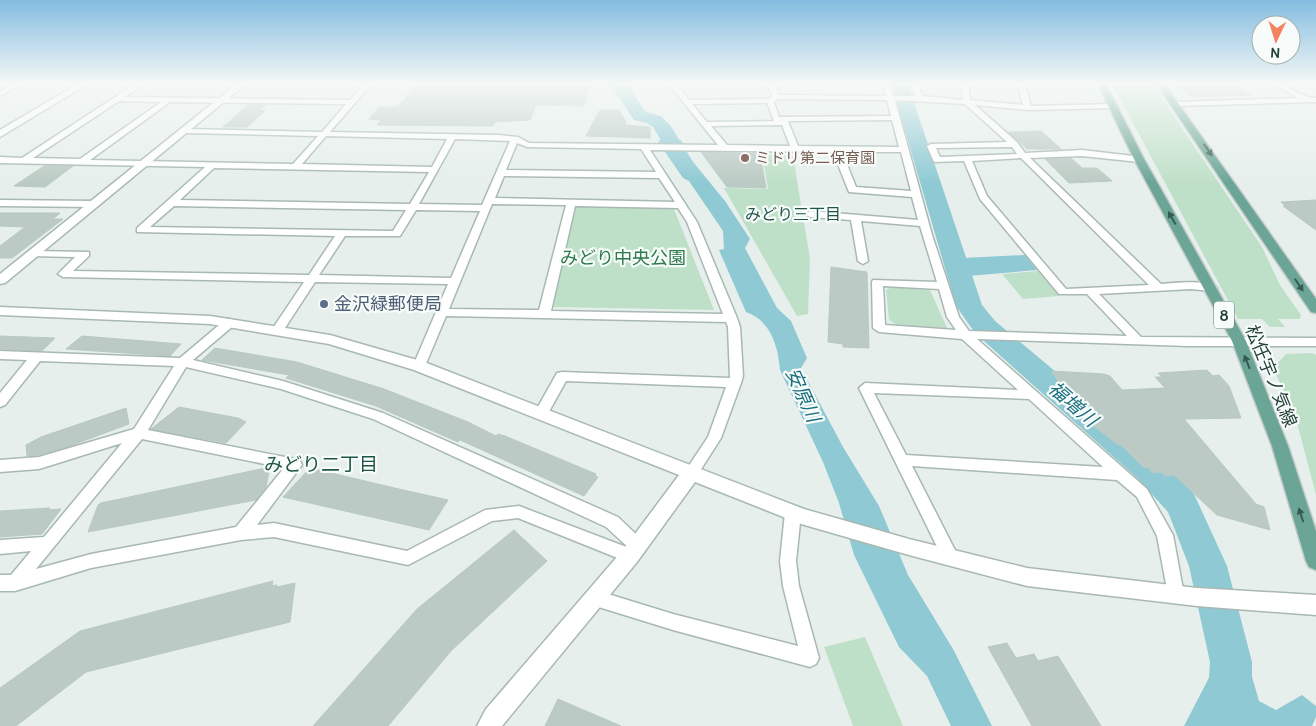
<svg xmlns="http://www.w3.org/2000/svg" width="1316" height="726" font-family="Cabin,'Noto Sans JP',sans-serif">
<rect width="100%" height="100%" fill="#e6efeb"/>
<g fill="#bfe0c8">
<path d="M1111 82H1151L1262 247 1280 285 1301 315 1300 319H1278L1285 327H1270L1262 319H1238Z"/>
<path d="M762 154 793 156 810 259 808 314 797 316 724 188 768 189Z"/>
<path d="M582 206 674 209 714 310 551 307 575 208Z"/>
<path d="M1038 271 1059 296 1023 299 1002 274Z"/>
<path d="M891 287 930 290 947 328 897 325 889 320 886 290Z"/>
<path d="M1312 353 1316 355V495L1295 415 1273 368 1286 354Z"/>
<path d="M865 637 903 726H853L824 647Z"/>
</g>
<g fill="#8ec9d4">
<path d="M660 140H681L689 157 725 201 750 239 745 248 777 308 791 321 807 358 801 368 843 447 879 506 908 575 953 649 992 726H951L927 676 899 647 854 555 839 503 823 462 780 370C778 345 770 320 746 312L719 250 724 249 723 231 689 181 683 178 658 142Z"/>
<path d="M1025 255 1037 270 968 276 963 258Z"/>
<path d="M1238 628 1259 701 1276 710 1302 695 1316 706V717L1312 726H1184L1227 643 1215 630Z"/>
</g>
<g fill="none" stroke-linecap="round" stroke-linejoin="round">
<g fill="#8ec9d4" fill-rule="evenodd">
<path d="M609 82H625L646 112 661 116 670 125 700 173 697 177 690 179 683 177 653 127 647 123 634 120Z"/>
<path d="M891 82H907L982 305 995 321 1161 460 1194 494 1227 566 1252 662V726H1206L1210 662 1189 566 1168 512 1137 478 975 333 956 306Z"/>
</g>
</g>
<g fill="#bbcac4" stroke="#b8c9c2">
<path d="M506 82H591L584 106 536 105 530 120 495 122 493 126 377 125 381 120 369 119 379 107H398L415 85 504 87Z"/>
<path d="M1169 82H1229L1252 95 1193 97Z"/>
<path d="M248 105H266L260 110 265 111 247 127H223Z"/>
<path d="M600 110H619L626 122 625 125 650 127V138L586 136Z"/>
<path d="M1041 131 1061 149H1027L1009 132Z"/>
<path d="M701 152 760 154 766 188 727 187Z"/>
<path d="M1071 158 1082 168H1097L1112 181 1069 183 1045 159Z"/>
<path d="M44 166H73L45 187 14 186Z"/>
<path d="M1316 200V230L1283 206H1286L1281 202Z"/>
<path d="M0 213H60L53 219H63L12 258H0V246L25 227 0 226Z"/>
<path d="M831 267 867 272 869 348 843 347V344L828 342Z"/>
<path d="M0 336 55 338 42 351 0 349Z"/>
<path d="M82 336 181 344 170 356 66 349Z"/>
<path d="M215 348 297 362 384 389 468 422 496 436 498 434 505 436 596 474 595 476 598 477 584 496 460 440 458 442 376 406 286 378 289 375 202 360Z"/>
<path d="M1207 370 1213 376 1219 375 1229 386 1241 418 1184 419 1256 504 1264 507 1270 530 1217 515 1174 475 1165 476 1162 472 1152 473 1148 467 1144 468 1121 445H1118L1071 408 1064 398 1066 397 1064 394 1067 393 1051 371 1104 374 1110 376 1122 390 1165 388 1155 377H1162L1158 373Z"/>
<path d="M179 407 238 418 246 422 226 443 151 429Z"/>
<path d="M126 408 129 424 70 446 39 455 27 456 26 445 41 437Z"/>
<path d="M270 467 266 487 256 500 88 532 98 505 101 503Z"/>
<path d="M310 468 399 489 448 500 429 530 283 497Z"/>
<path d="M50 508 49 510 61 509 42 534 0 537V511Z"/>
<path d="M514 530 547 561 451 651 388 726H313L417 609Z"/>
<path d="M273 581 272 586 277 585V587L295 583 290 622 86 672 16 726H0V688L80 631Z"/>
<path d="M1007 643 1016 658 1034 654 1038 661 1058 656 1101 726H1032L988 647Z"/>
<path d="M558 699 621 726H545Z"/>
</g>
<g fill="none" stroke-linecap="round" stroke-linejoin="round">
<g stroke="#a8b8b2" stroke-width="3">
<g id="minor">
<path d="M18 82H26L0 96V91Z"/>
<path d="M138 82H146L125 97 350 100 366 82H373L330 132 499 135 518 137 529 143 718 145 667 82H694L691 84H676L689 100 768 99 772 96 767 82H774L779 95 886 96 882 82H890L893 96H915L910 82H917L922 96 963 100 960 82H968L970 100 1023 105 1017 82H1024L1031 106 1114 104 1118 106 1114 108 1028 110 975 105 1017 142 1025 153 1082 150 1142 157V161L1139 162 1082 156 1030 158 1161 284C1174 283 1207 279 1217 288L1211 291 1191 289 1099 294 1141 337 1316 338V346H1188L977 339 1147 489 1173 535 1184 595 1181 600 1175 603 1169 600 1157 536 1137 497 1117 480 912 466 959 558 957 563 951 565 945 563 859 388 865 383 1018 390 962 339 879 332 873 328 872 282 873 280 937 282 920 226 861 221 868 261 863 264 858 261 851 220 810 217 805 214 810 211 918 220 912 197 849 192 833 152 650 150 697 222 737 318 740 327 743 376 741 383 721 438 696 477 691 479 686 477 684 473 708 437 726 387 566 381 546 417H536L534 414 557 373 562 372 730 378 728 327 726 322 446 316 425 366 419 370 413 366 448 284 315 282 281 334 277 335 271 331 304 282 63 277 58 274 75 257 29 256V252L33 251 89 252V256L73 271 309 275 335 236 137 232V228L205 167 0 163V157L22 158ZM778 99 887 100 891 116 779 117 774 102ZM895 100 965 104 1007 142 931 144 927 146 934 162 964 161 980 199 1059 294H1087L1127 336 969 331 959 317 932 235ZM119 101 161 102 80 159 33 158ZM170 102 346 104 322 132 184 129 180 131 184 133 318 136 293 164 90 160ZM767 103 774 121 707 122 692 104ZM892 120 899 147 798 146 788 121ZM782 125 790 146 727 145 711 126ZM326 136 447 139 432 167 302 164ZM455 139 510 141 482 205 419 204ZM517 143 527 147 641 149 656 172 506 170ZM1012 147 1017 154 940 157 936 148ZM842 152H901L911 191 856 187ZM1021 158 1149 285 1066 289 987 196 972 161ZM214 168 429 172 410 204 180 200ZM504 176 659 178 675 202 495 198ZM492 204 566 205 539 310 449 309ZM174 206 406 210 393 231 150 227ZM575 206 678 208 687 222 723 314 551 311ZM416 210 480 211 451 278 319 275 345 236H400ZM883 286 939 289 947 317 956 330 885 325ZM874 393 1029 399 1103 467 906 455Z"/>
<path d="M1269 82C1286 82 1299 98 1316 98V102L1176 106 1172 104 1176 102 1298 98Z"/>
<path d="M0 200 95 201 100 204 95 207 0 206Z"/>
<path d="M229 319 233 320 235 323 233 326 193 360 283 381 383 413 618 517 643 541 645 546 643 551 637 553 638 556 636 561 630 563 518 518 492 521 408 565 274 537 241 540 91 568 15 591H0V575H11L31 551 0 554V540L44 537 122 443 39 469 0 472V460L39 457 134 429 174 366 40 361 5 405 0 407V393L27 360 0 359V351L180 358 225 320ZM186 367 281 389 373 419 606 527 629 548 519 506 485 510 407 551 274 523 257 525 302 465 300 461 295 459 148 430ZM142 439 284 468 236 527 91 554 36 569Z"/>
<path d="M793 507 798 508 801 513 796 561 799 586 819 658 816 664 810 667 673 630 589 604 586 598 589 592 595 590 673 614 798 646 783 586 780 561 785 513 788 508Z"/>
</g>
</g>
<g stroke="#a8b8b2" stroke-width="3">
<g id="tertiary">
<path d="M81 82H91L0 137V130Z"/>
<path d="M239 82H248L5 283 0 284V274Z"/>
<path d="M0 307 210 316 330 335 424 362 804 509 909 539 1027 568 1197 588 1316 595V615L1197 606 1027 586 909 555 801 524 695 482 637 562 502 726H477L486 709 623 550 679 475 414 370 329 344 210 324 0 315Z"/>
</g>
</g>
<g stroke="#c2cac8" stroke-width="3">
<g id="primary">
<path d="M1097 82H1105L1144 159 1246 341 1288 446 1316 531V570L1309 567 1306 561 1272 446 1232 341 1134 159Z"/>
<path d="M1155 82H1163L1316 299V313L1311 312Z"/>
</g>
</g>
<use href="#minor" fill="#fff" fill-rule="evenodd"/>
<use href="#tertiary" fill="#fff" fill-rule="evenodd"/>
<use href="#primary" fill="#6aa596" fill-rule="evenodd"/>
</g>
<defs><path id="oneway-solid" d="M-6-.8H1V-3.2L6.5 0L1 3.2V.8H-6Z" transform="scale(1.25)"/></defs>
<g fill="#365b51">
<use href="#oneway-solid" transform="translate(1208 150) rotate(55)"/>
<use href="#oneway-solid" transform="translate(1172 218) rotate(-119)"/>
<use href="#oneway-solid" transform="translate(1299 285) rotate(56)"/>
<use href="#oneway-solid" transform="translate(1247 362) rotate(-112)"/>
<use href="#oneway-solid" transform="translate(1301 515) rotate(-108)"/>
</g>
<linearGradient id="sky" x2="0" y2="1"><stop stop-color="#84bce0"/><stop offset="0.45" stop-color="#f4f8f6"/><stop offset="1" stop-color="#f4f8f6" stop-opacity="0"/></linearGradient>
<rect width="1316" height="184" fill="url(#sky)"/>
<circle fill="#8d6e63" stroke="#f7fbf9" stroke-width="2" cx="745" cy="158" r="5"/>
<circle fill="#5c6f8a" stroke="#f7fbf9" stroke-width="2" cx="324" cy="304" r="5"/>
<g text-anchor="middle" dominant-baseline="central" stroke-width="4.5" stroke-linejoin="round" paint-order="stroke">
<g font-size="15" fill="#785e54" stroke="#f7fbf9" text-anchor="start">
<text x="755" y="158">ミドリ第二保育園</text>
</g>
<g font-size="16" fill="#1f5548" stroke="#f7fbf9">
<text x="793" y="214">みどり三丁目</text>
</g>
<rect fill="#f7fbf9" stroke="#637a73" stroke-width="1" x="1214" y="301.5" width="20" height="27" rx="4"/>
<g font-size="16" font-weight="bold" fill="#24423a">
<text x="1224" y="315">8</text>
</g>
<g font-size="18" fill="#2d7a4b" stroke="#f7fbf9">
<text x="623" y="258">みどり中央公園</text>
</g>
<g font-size="18" fill="#4e5e75" stroke="#f7fbf9" text-anchor="start">
<text x="334" y="304">金沢緑郵便局</text>
</g>
<g font-size="18" fill="#24423a" stroke="#f7fbf9">
<text transform="translate(1271 376) rotate(68)">松任宇ノ気線</text>
</g>
<g font-size="19" font-style="italic" fill="#1c6f80" stroke="#f7fbf9">
<text transform="translate(803 395) rotate(66)">安原川</text>
<text transform="translate(1073 404) rotate(41)">福増川</text>
</g>
<g font-size="19" fill="#1f5548" stroke="#f7fbf9">
<text x="321" y="464">みどり二丁目</text>
</g>
</g>
<g transform="translate(1276 40) rotate(184)"><circle r="24" fill="#f7fbf9" stroke="#a3b1ad"/>
<path d="M0-4L9 19L0 12L-9 19Z" fill="#f4845f"/>
<text y="-8" font-size="14" font-weight="bold" text-anchor="middle" fill="#24423a">N</text>
</g>
</svg>
